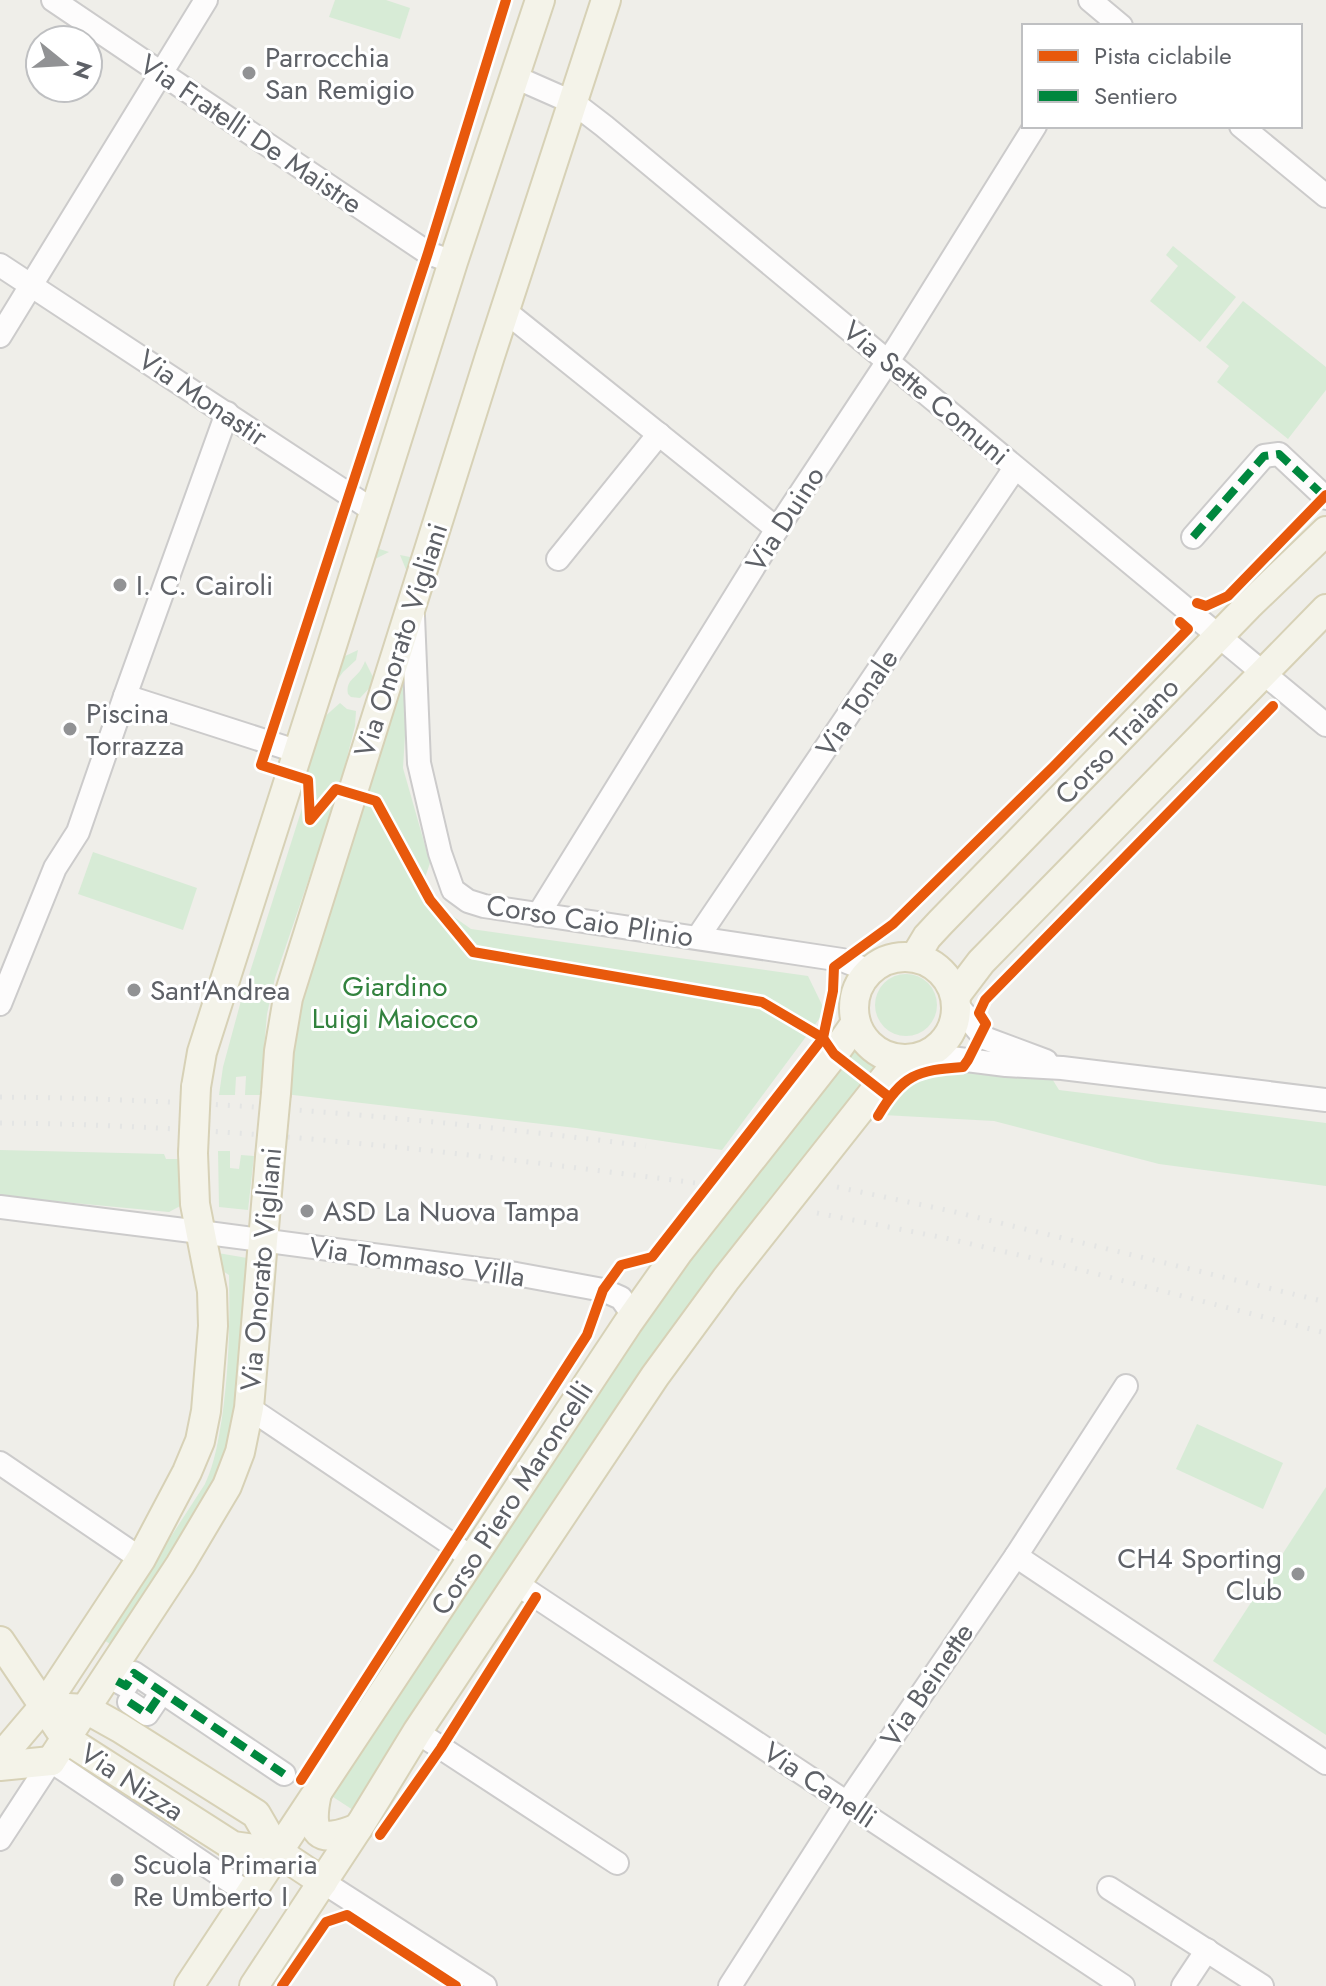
<svg xmlns="http://www.w3.org/2000/svg" width="1326" height="1986" font-family="Jost,sans-serif">
<rect width="100%" height="100%" fill="#efeee9"/>
<g fill="#d7ebd6">
<path d="M335 0H386L410 8 400 39 329 17Z"/>
<path d="M1173 246 1236 297 1200 342 1150 301 1178 266 1166 255Z"/>
<path d="M1243 301 1326 367V390L1288 439 1217 382 1229 366 1206 347Z"/>
<path d="M370 546 389 552 373 560 343 657 358 650 356 660 343 672 328 693Z"/>
<path d="M400 555 420 559 376 681 360 698 351 697 348 694C346 681 353 680 360 671 362 668 364 664 365 661L373 677 407 572Z"/>
<path d="M413 607 403 768 430 863 422 886 430 900 471 929 808 976 825 1011 722 1150 576 1128 276 1093Z"/>
<path d="M340 703 347 709 356 711 355 726 338 793 275 978 267 1014 260 1095H245L246 1076 236 1077 235 1095H219L223 1067 242 997 312 777 304 774 322 719Z"/>
<path d="M93 852 197 888 183 930 78 894Z"/>
<circle cx="906" cy="1005" r="31"/>
<path d="M851 1048 875 1066 713 1272 353 1810 330 1795 646 1315Z"/>
<path d="M969 1071 1051 1077 1059 1090 1326 1123V1186L1159 1164 994 1121 883 1115C912 1073 921 1077 969 1071Z"/>
<path d="M0 1150 164 1154 166 1159H185L186 1203 169 1212 0 1196Z"/>
<path d="M218 1151H230V1168L239 1169 241 1155 254 1156 248 1210 219 1207Z"/>
<path d="M218 1253 247 1258 232 1431 214 1489 113 1646 104 1640 205 1484C215 1462 218 1441 222 1418 229 1369 230 1324 229 1275L220 1269Z"/>
<path d="M1197 1424 1283 1463 1263 1509 1176 1469Z"/>
<path d="M1326 1487V1735L1213 1661Z"/>
</g>
<g fill="none" stroke-linecap="round" stroke-linejoin="round">
<g stroke="#cccbcb" stroke-width="26">
<g id="minor">
<path d="M53 0 428 253 453 262"/>
<path d="M1090 0 1121 26"/>
<path d="M515 77 574 103 604 126 1326 725"/>
<path d="M1241 126 1326 196"/>
<path d="M0 265 374 511"/>
<path d="M505 311 777 529"/>
<path d="M0 336 206 0"/>
<path d="M1193 537 1264 456 1279 454 1326 498"/>
<path d="M558 559 659 434"/>
<path d="M413 616 419 763 440 853 453 890 468 901 484 906 842 960 870 971"/>
<path d="M125 696 299 752"/>
<path d="M538 915 777 529 898 346 1035 126"/>
<path d="M698 937 1015 468"/>
<path d="M0 1004 55 868 78 832 125 696 227 413"/>
<path d="M957 1005 981 1034 987 1039 1046 1061"/>
<path d="M927 1055 1006 1065 1062 1068 1326 1100"/>
<path d="M0 1207 200 1232 516 1274 603 1290 621 1298 633 1315"/>
<path d="M249 1408 472 1558"/>
<path d="M0 1463 141 1559"/>
<path d="M1016 1556 1326 1763"/>
<path d="M517 1584 1123 1986"/>
<path d="M117 1681 126 1686 134 1673 284 1774"/>
<path d="M129 1702 147 1714 162 1692"/>
<path d="M417 1732 617 1863"/>
<path d="M0 1839 51 1761 249 1894"/>
<path d="M323 1882 485 1986"/>
<path d="M1109 1888 1262 1986"/>
<path d="M730 1986 847 1803 1016 1556 1126 1386"/>
<path d="M1183 1986 1207 1950"/>
</g>
</g>
<g stroke="#d7d1b6" stroke-width="32">
<g id="major">
<circle cx="905" cy="1008" r="51"/>
<path d="M915 957 927 937 940 923 1248 606 1326 531"/>
<path d="M956 995 981 962 1326 609"/>
<path d="M196 1087 202 1052 329 655 453 262 540 0"/>
<path d="M276 1093 279 1051 288 998 490 356 606 0"/>
<path d="M0 1641 66 1739 233 1846 278 1852"/>
<path d="M68 1708 86 1709 120 1728 256 1814 278 1852 323 1882"/>
<path d="M0 1758 44 1706 141 1559 187 1472 200 1441 206 1411 213 1326 212 1291 195 1204 193 1153"/>
<path d="M51 1761 180 1565 227 1486 240 1452 249 1408 270 1157"/>
<path d="M0 1766 51 1761"/>
<path d="M317 1793C308 1834 317 1845 358 1828"/>
<path d="M189 1986 628 1323 679 1251 834 1054 855 1024"/>
<path d="M254 1986 362 1822 417 1732 655 1376 726 1279 888 1074 904 1060"/>
</g>
</g>
<use href="#minor" stroke="#fdfcfc" stroke-width="22"/>
<use href="#major" stroke="#f4f3e9" stroke-width="28"/>
<g stroke="#e4e5e4" stroke-width="5" stroke-dasharray="2 10" stroke-linecap="butt">
<path d="M0 1097C217 1099 432 1119 646 1146"/>
<path d="M0 1123C234 1125 465 1153 696 1183"/>
<path d="M837 1187 951 1211 1326 1302"/>
<path d="M817 1213 945 1238 1054 1263 1326 1333"/>
</g>
<g stroke="#d7d1b6" stroke-width="32" stroke-linecap="butt">
<g id="major-bridge">
<path d="M193 1153 196 1087"/>
<path d="M270 1157 276 1093"/>
</g>
</g>
<use href="#major-bridge" stroke="#f4f3e9" stroke-width="28"/>
<g stroke="#00873e" stroke-width="8" stroke-dasharray="16 8" stroke-linecap="butt">
<path d="M1193 537 1264 456 1279 454 1326 498"/>
<path d="M117 1681 126 1686 134 1673 284 1774"/>
<path d="M129 1702 147 1714 162 1692"/>
</g>
<g stroke="#fff" stroke-width="15">
<g id="cycleway">
<path d="M506 0 428 253 261 765 308 780 310 820 336 789 376 801 430 900 473 952 762 1002 823 1038 834 1054 889 1097"/>
<path d="M1197 603 1206 606 1228 596 1326 495"/>
<path d="M878 1116C902 1075 917 1070 963 1067L968 1060 986 1024 979 1013 985 1000 1273 706"/>
<path d="M301 1780 587 1335 603 1290 621 1265 652 1257 823 1038 833 991 834 967 893 924 1053 767 1188 629 1180 622"/>
<path d="M380 1835 441 1748 536 1597"/>
<path d="M282 1986 326 1922 347 1915 456 1986"/>
</g>
</g>
<use href="#cycleway" stroke="#e8590c" stroke-width="10"/>
</g>
<g fill="#919294" stroke="#fff" stroke-width="3">
<circle cx="249" cy="73" r="8"/>
<circle cx="120" cy="585" r="8"/>
<circle cx="70" cy="729" r="8"/>
<circle cx="134" cy="990" r="8"/>
<circle cx="307" cy="1211" r="8"/>
<circle cx="1298" cy="1574" r="8"/>
<circle cx="117" cy="1880" r="8"/>
</g>
<g text-anchor="middle" dominant-baseline="central" stroke-width="6" stroke-linejoin="round" paint-order="stroke">
<g font-size="28" fill="#5e6167" stroke="#fff" text-anchor="start">
<text x="265" y="57">Parrocchia<tspan x="265" dy="32">San Remigio</tspan></text>
<text x="136" y="585">I. C. Cairoli</text>
<text x="86" y="713">Piscina<tspan x="86" dy="32">Torrazza</tspan></text>
<text x="150" y="990">Sant'Andrea</text>
<text x="323" y="1211">ASD La Nuova Tampa</text>
<text x="1282" y="1558" text-anchor="end">CH4 Sporting<tspan x="1282" dy="32">Club</tspan></text>
<text x="133" y="1864">Scuola Primaria<tspan x="133" dy="32">Re Umberto I</tspan></text>
</g>
<g font-size="28" fill="#5e6167" stroke="#fff">
<text transform="translate(251 134) rotate(34)">Via Fratelli De Maistre</text>
<text transform="translate(926 393) rotate(40)">Via Sette Comuni</text>
<text transform="translate(203 398) rotate(34)">Via Monastir</text>
<text transform="translate(785 519) rotate(-57)">Via Duino</text>
<text transform="translate(401 640) rotate(-72)">Via Onorato Vigliani</text>
<text transform="translate(857 703) rotate(-56)">Via Tonale</text>
<text transform="translate(1117 741) rotate(-46)">Corso Traiano</text>
<text transform="translate(590 921) rotate(9)">Corso Caio Plinio</text>
<text transform="translate(417 1262) rotate(8)">Via Tommaso Villa</text>
<text transform="translate(261 1269) rotate(-85)">Via Onorato Vigliani</text>
<text transform="translate(512 1498) rotate(-57)">Corso Piero Maroncelli</text>
<text transform="translate(927 1685) rotate(-56)">Via Beinette</text>
<text transform="translate(132 1782) rotate(33)">Via Nizza</text>
<text transform="translate(820 1785) rotate(34)">Via Canelli</text>
</g>
<g font-size="28" fill="#32823e" stroke="#fff">
<text x="395" y="986">Giardino<tspan x="395" dy="32">Luigi Maiocco</tspan></text>
</g>
</g>
<rect x="1022" y="24" width="280" height="104" fill="#ffffff" stroke="#bfc0c2" stroke-width="2"/>
<rect x="1038" y="50" width="40" height="12" fill="#e8590c" stroke="#bfc0c2" stroke-width="2"/>
<text x="1094" y="64" font-size="24" fill="#5e6167">Pista ciclabile</text>
<rect x="1038" y="90" width="40" height="12" fill="#00873e" stroke="#bfc0c2" stroke-width="2"/>
<text x="1094" y="104" font-size="24" fill="#5e6167">Sentiero</text>
<g transform="translate(64 64) rotate(108)"><circle r="38" fill="#ffffff" stroke="#bfc0c2" stroke-width="2"/>
<path d="M0-6L14 30L0 20L-14 30Z" fill="#919294"/>
<text y="-12" font-size="22" font-weight="bold" text-anchor="middle" fill="#5e6167">N</text>
</g>
</svg>
